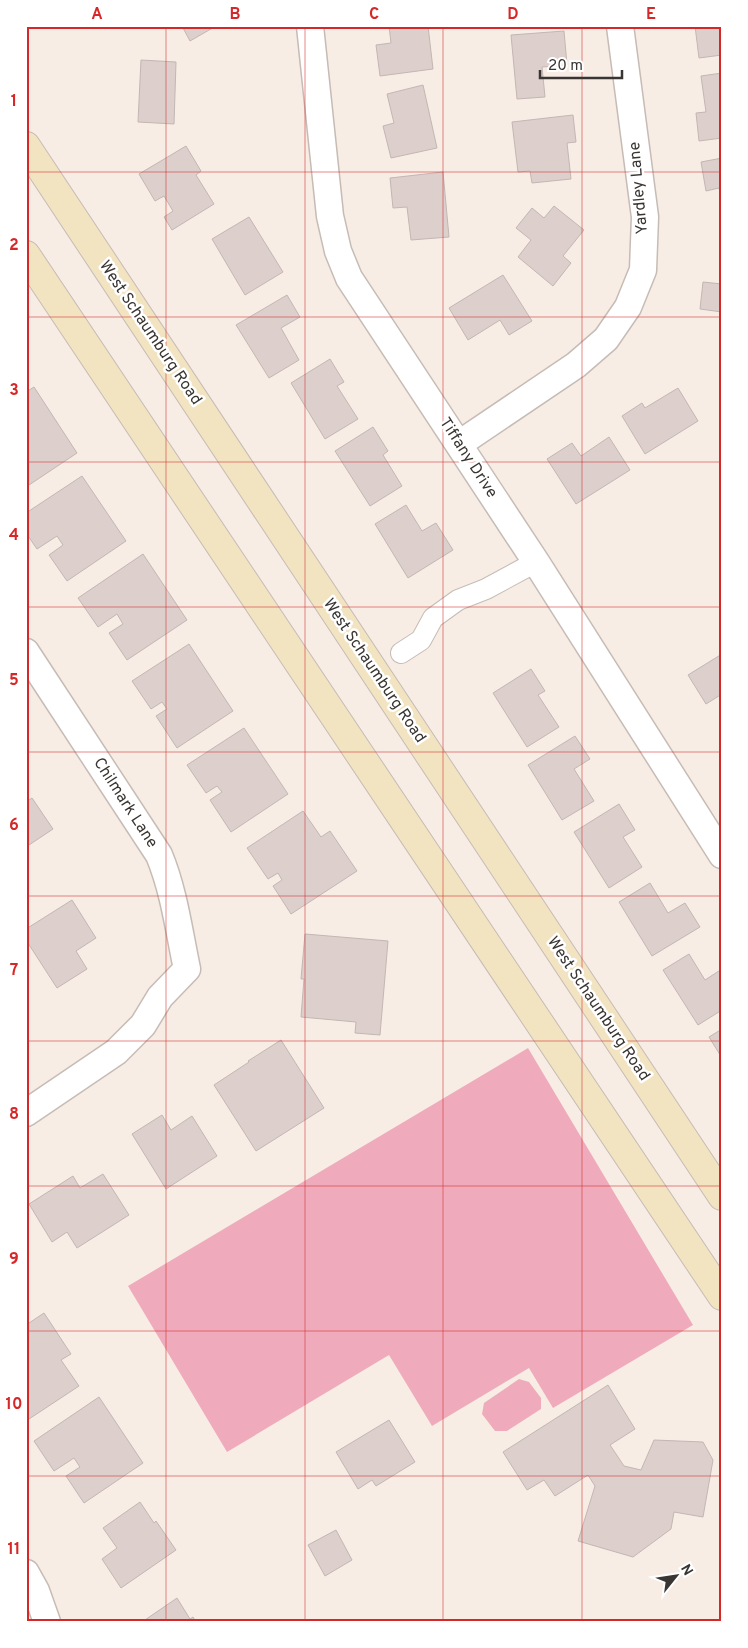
<svg xmlns="http://www.w3.org/2000/svg" width="748" height="1648" font-family="Overpass,sans-serif">
<rect width="100%" height="100%" fill="#f7ede5"/>
<g fill="#efabbc">
<path d="M528 1048 693 1325 553 1408 529 1368 432 1426 389 1355 227 1452 128 1286Z"/>
<path d="M519 1379 529 1382 541 1398V1409L507 1431H495L482 1414 484 1403Z"/>
</g>
<g fill="#dccfcc" stroke="#c3b6b4">
<path d="M182 26H216L190 41Z"/>
<path d="M389 26H428L433 69 380 76 376 45 391 43Z"/>
<path d="M695 26H722V55L699 58Z"/>
<path d="M564 31 567 65 542 67 545 97 517 99 511 35Z"/>
<path d="M141 60 176 62 174 124 138 122Z"/>
<path d="M722 73V138L699 141 696 113 706 112 701 76Z"/>
<path d="M423 85 437 148 391 158 383 126 394 123 387 94Z"/>
<path d="M573 115 576 142 567 143 571 179 532 183 530 171 518 172 512 122Z"/>
<path d="M186 146 201 171 196 175 214 204 172 230 164 217 173 211 164 196 155 201 139 174Z"/>
<path d="M722 158V203L719 188 706 191 701 162Z"/>
<path d="M443 172 449 237 411 240 407 207 393 208 390 178Z"/>
<path d="M554 206 584 230 563 256 571 263 553 286 518 257 531 240 516 228 532 208 544 218Z"/>
<path d="M249 217 283 272 245 295 212 239Z"/>
<path d="M503 275 532 321 509 335 500 320 468 340 449 308Z"/>
<path d="M703 282 722 284V312L700 309Z"/>
<path d="M287 295 300 317 281 328 299 360 269 378 236 325Z"/>
<path d="M330 359 344 382 337 386 358 419 325 439 291 383Z"/>
<path d="M34 387 77 453 26 487V392Z"/>
<path d="M678 388 698 421 645 454 622 416 642 403 645 408Z"/>
<path d="M373 427 388 451 383 455 402 486 370 506 335 451Z"/>
<path d="M609 437 630 470 576 504 547 459 572 443 581 456Z"/>
<path d="M82 476 126 541 67 581 49 555 63 545 57 536 37 549 26 533V513Z"/>
<path d="M406 505 422 531 436 523 453 550 408 578 375 524Z"/>
<path d="M143 554 187 620 127 660 109 633 123 624 117 614 98 627 78 598Z"/>
<path d="M189 644 233 711 177 748 156 716 167 709 162 702 151 709 132 681Z"/>
<path d="M722 654V694L706 704 688 675Z"/>
<path d="M531 669 545 691 538 695 559 727 527 747 493 693Z"/>
<path d="M244 728 288 794 231 832 210 800 222 792 217 786 206 793 187 765Z"/>
<path d="M575 736 590 759 574 769 594 801 562 820 528 765Z"/>
<path d="M32 798 53 829 26 847V802Z"/>
<path d="M619 804 635 830 623 837 642 867 609 888 574 832Z"/>
<path d="M303 811 321 837 330 831 357 871 291 914 273 886 282 880 278 873 268 879 247 848Z"/>
<path d="M650 883 668 913 685 903 700 927 652 956 619 902Z"/>
<path d="M72 900 96 938 76 951 87 969 57 988 26 940V929Z"/>
<path d="M305 934 388 941 380 1035 355 1033 356 1022 301 1017 304 979H301Z"/>
<path d="M689 954 705 980 722 969V1010L698 1025 663 970Z"/>
<path d="M722 1029V1058L709 1037Z"/>
<path d="M281 1040 324 1108 256 1151 214 1085 249 1062 248 1061Z"/>
<path d="M162 1115 171 1130 192 1116 217 1156 166 1189 132 1134Z"/>
<path d="M103 1174 129 1215 77 1248 67 1232 52 1242 29 1204 73 1176 80 1188Z"/>
<path d="M44 1313 71 1354 61 1360 79 1386 26 1421V1325Z"/>
<path d="M608 1385 635 1429 610 1445 624 1466 641 1470 654 1440 703 1442 713 1460 703 1517 674 1512 671 1529 633 1557 578 1541 595 1486 588 1475 555 1496 544 1480 527 1490 503 1452Z"/>
<path d="M99 1397 143 1463 84 1503 66 1476 80 1467 74 1458 54 1471 34 1441Z"/>
<path d="M389 1420 415 1462 376 1486 372 1480 358 1489 336 1452Z"/>
<path d="M140 1502 154 1523 156 1521 176 1550 121 1588 102 1559 117 1548 103 1528Z"/>
<path d="M336 1530 352 1560 325 1576 308 1545Z"/>
<path d="M177 1598 190 1619 193 1617 196 1622H142Z"/>
</g>
<g fill="none" stroke-linecap="round" stroke-linejoin="round">
<g stroke="#c6bcb5" stroke-width="22">
<path id="pedestrian" d="M401 653 421 640 433 618 458 600 486 589 536 562"/>
</g>
<g stroke="#c6bcb5" stroke-width="29">
<g id="minor">
<path d="M310 26 330 216 338 251 349 278 536 562 722 855"/>
<path d="M459 444 576 365 606 339 628 307 643 270 645 217 620 26"/>
<path d="M26 652 159 855C174 891 179 931 187 969L160 997 143 1025 116 1052 26 1113"/>
<path d="M26 1573 36 1591 47 1622"/>
</g>
</g>
<g stroke="#c6bcb5" stroke-width="30">
<g id="secondary">
<path d="M26 146 722 1196"/>
<path d="M26 255 722 1296"/>
</g>
</g>
<use href="#pedestrian" stroke="#fff" stroke-width="20"/>
<use href="#minor" stroke="#fff" stroke-width="26"/>
<use href="#secondary" stroke="#f2e3c1" stroke-width="28"/>
</g>
<path fill="none" stroke="#d62828" stroke-width="1" stroke-opacity="0.55" d="M166 26V1622M305 26V1622M443 26V1622M582 26V1622M26 172H722M26 317H722M26 462H722M26 607H722M26 752H722M26 896H722M26 1041H722M26 1186H722M26 1331H722M26 1476H722"/>
<g text-anchor="middle" dominant-baseline="central" stroke-width="5" stroke-linejoin="round" paint-order="stroke">
<g font-size="16" fill="#393532" stroke="#fff">
<text transform="translate(639 188) rotate(-95)">Yardley Lane</text>
<text transform="translate(150 333) rotate(56)">West Schaumburg Road</text>
<text transform="translate(468 458) rotate(57)">Tiffany Drive</text>
<text transform="translate(374 671) rotate(56)">West Schaumburg Road</text>
<text transform="translate(125 803) rotate(57)">Chilmark Lane</text>
<text transform="translate(598 1009) rotate(56)">West Schaumburg Road</text>
</g>
</g>
<rect width="748" height="1648" fill="none" stroke="#ffffff" stroke-width="55"/>
<g transform="translate(676 1576) rotate(60)" stroke="#ffffff" stroke-width="4" paint-order="stroke">
<path d="M0-4L9 19L0 12L-9 19Z" fill="#393532"/>
<text y="-8" font-size="14" font-weight="bold" text-anchor="middle" fill="#393532">N</text>
</g>
<path d="M540 70v8h82v-8" fill="none" stroke="#393532" stroke-width="2.5"/>
<text x="548" y="70" font-size="15" fill="#393532" stroke="#ffffff" stroke-width="4" paint-order="stroke">20 m</text>
<rect x="28" y="28" width="692" height="1592" fill="none" stroke="#d62828" stroke-width="2"/>
<g font-size="16" text-anchor="middle" font-weight="bold" fill="#d62828">
<text x="97" y="19">A</text>
<text x="235" y="19">B</text>
<text x="374" y="19">C</text>
<text x="513" y="19">D</text>
<text x="651" y="19">E</text>
<text x="14" y="106">1</text>
<text x="14" y="250">2</text>
<text x="14" y="395">3</text>
<text x="14" y="540">4</text>
<text x="14" y="685">5</text>
<text x="14" y="830">6</text>
<text x="14" y="975">7</text>
<text x="14" y="1119">8</text>
<text x="14" y="1264">9</text>
<text x="14" y="1409">10</text>
<text x="14" y="1554">11</text>
</g>
</svg>
